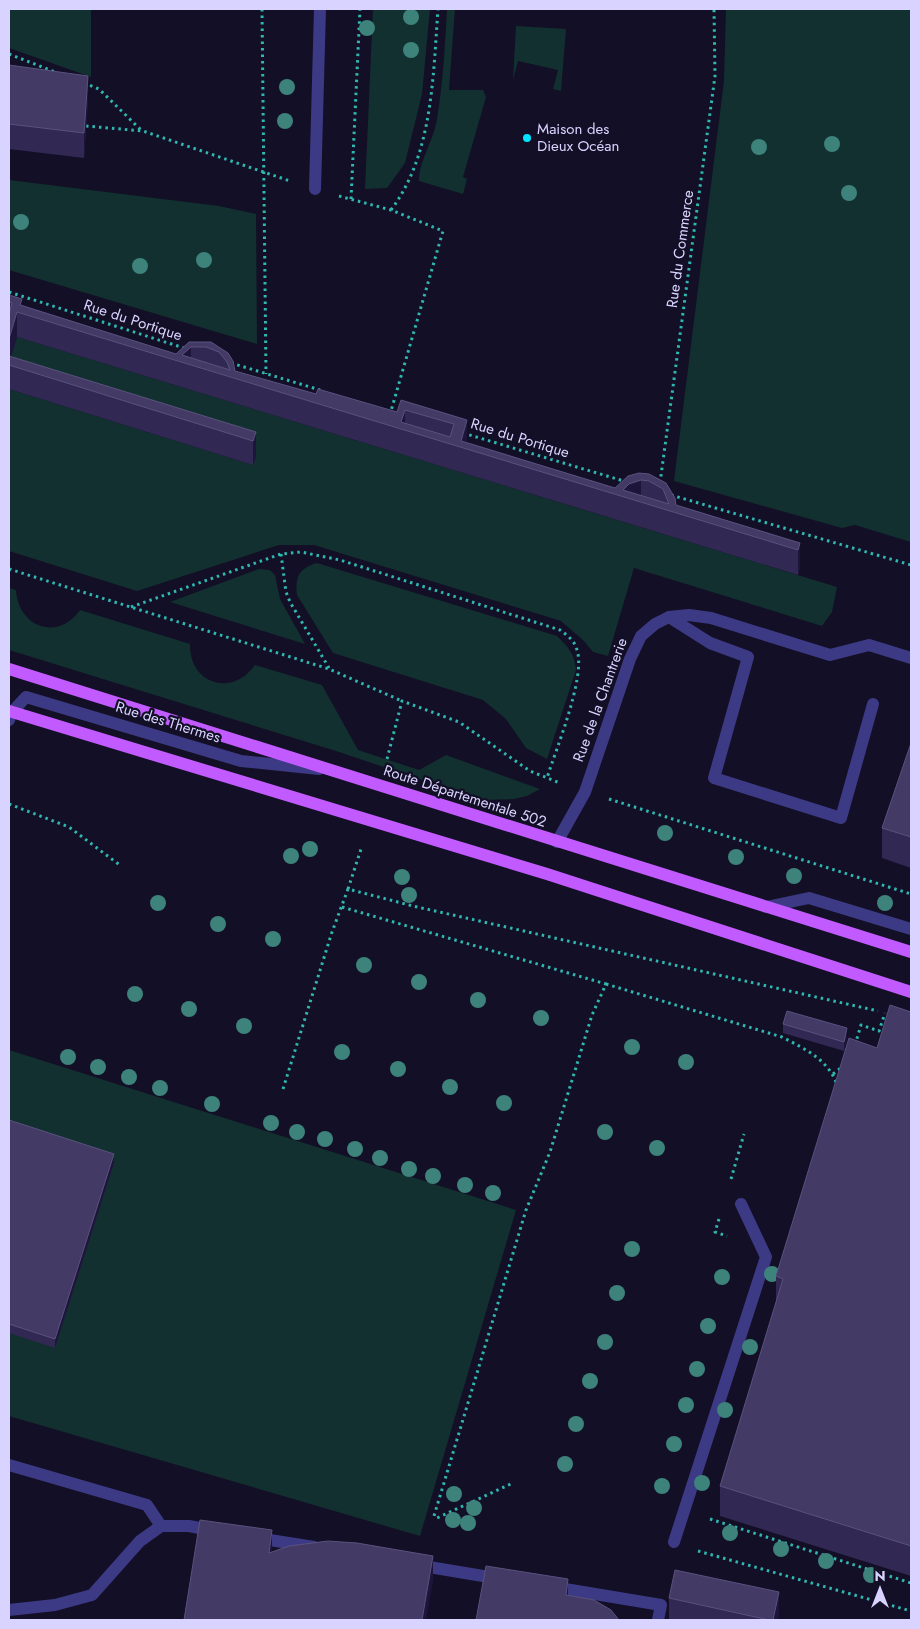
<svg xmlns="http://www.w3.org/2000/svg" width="920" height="1629" font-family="Jost,sans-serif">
<rect width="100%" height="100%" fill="#130f26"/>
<g fill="#12302f">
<path d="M9 9H91V77L9 48Z"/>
<path d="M373 9H430L422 94 405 163 387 188 365 189Z"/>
<path d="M447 9H455L449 90H483L486 97 463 177 467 179 463 194 419 181C418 164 434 139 437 119 443 83 445 46 447 9Z"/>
<path d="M726 9H911V542L855 525 842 528 674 481 724 81Z"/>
<path d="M516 26 566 29 561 91 553 89 558 70 518 61 513 80Z"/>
<path d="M9 180 219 206 256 214 257 344 9 270Z"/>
<path d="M17 337 837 587 832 612 822 626 634 568 608 656 593 652 584 641 561 621 314 545H279L137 591 9 551V389L253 465 256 457 9 364Z"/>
<path d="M317 563 557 636C568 647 575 654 576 670L547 759 526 748 506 719 483 700 333 653 297 595C295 577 299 568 317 563Z"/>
<path d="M259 569 270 570 275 575 280 599 305 644 170 602Z"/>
<path d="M9 588 16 590C18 627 58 642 80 610L190 644C189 685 233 697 255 665L322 685 358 750 419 770 446 755 540 789 527 796 514 799 482 800 336 751 9 650Z"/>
<path d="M9 1050 516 1210 420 1536 9 1416Z"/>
</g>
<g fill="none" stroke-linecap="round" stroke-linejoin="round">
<g stroke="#2fb8b0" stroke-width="3" stroke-dasharray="2.5 4" stroke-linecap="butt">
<path d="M262 9 266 374"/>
<path d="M9 54 55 72"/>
<path d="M84 83 99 89 142 131"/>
<path d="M86 126 143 131 290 181"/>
<path d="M339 196 391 210 443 231 391 411"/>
<path d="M351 199 360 9"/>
<path d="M391 210C433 154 433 76 438 9"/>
<path d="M9 292 187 349"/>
<path d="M231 363 320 390"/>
<path d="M463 433 627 482"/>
<path d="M660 483 715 76 714 9"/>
<path d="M671 495 911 565"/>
<path d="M281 554 286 592 290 602 329 668"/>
<path d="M9 569 329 669 402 701"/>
<path d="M131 607 281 554 301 552 340 560 560 630C567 635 575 641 577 650 586 677 556 749 547 778"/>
<path d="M387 759 402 701 459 722 530 771 560 783"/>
<path d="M609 799 911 894"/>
<path d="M9 804 69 827 121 866"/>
<path d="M348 889 362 846"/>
<path d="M342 907 606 984 592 1015 550 1152 526 1210 434 1516 437 1518 513 1483"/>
<path d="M606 984 782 1037C805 1049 829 1060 837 1085"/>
<path d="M855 1045 861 1025 879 1031 885 1013"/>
<path d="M833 1074 842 1067"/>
<path d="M283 1089 332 932 348 889 413 906 878 1011"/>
<path d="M731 1179 744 1134"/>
<path d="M719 1219 715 1232 727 1236"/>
<path d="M710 1519 911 1583"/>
<path d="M698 1551 911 1611"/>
</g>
<g stroke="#3d3a85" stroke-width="12">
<path d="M315 189 320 9"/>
<path d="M669 617 710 643 748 657 714 778 841 818 873 704"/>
<path d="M766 907 809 898 911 929"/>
<path d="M9 1465 147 1505 161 1526"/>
<path d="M257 1538 314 1547"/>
<path d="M674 1542 766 1257 741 1204"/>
<path d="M417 1565 501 1579"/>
<path d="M553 1587 661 1605 658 1620"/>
<path d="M9 1610 55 1605 92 1595 140 1541 161 1526H189L215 1531"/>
</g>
<g stroke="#3d3a85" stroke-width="12">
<path d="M9 720 12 712 26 697 241 761 319 769"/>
<path d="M557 842 585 792 630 659 641 636 655 624 669 617 689 615 711 618 830 655 869 645 911 658"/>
</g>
<g stroke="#c25bff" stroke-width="12">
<path d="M9 669 911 952"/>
<path d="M9 711 547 874 911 992"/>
</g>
</g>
<g fill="#3d827b">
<circle cx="411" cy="17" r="8"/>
<circle cx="367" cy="28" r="8"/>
<circle cx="411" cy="50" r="8"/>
<circle cx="287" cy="87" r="8"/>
<circle cx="285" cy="121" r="8"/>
<circle cx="832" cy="144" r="8"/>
<circle cx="759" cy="147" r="8"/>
<circle cx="849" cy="193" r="8"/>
<circle cx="21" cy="222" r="8"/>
<circle cx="204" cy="260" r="8"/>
<circle cx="140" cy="266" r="8"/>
<circle cx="665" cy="833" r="8"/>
<circle cx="310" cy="849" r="8"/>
<circle cx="291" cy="856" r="8"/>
<circle cx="736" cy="857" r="8"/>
<circle cx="794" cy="876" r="8"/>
<circle cx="402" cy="877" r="8"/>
<circle cx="409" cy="895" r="8"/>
<circle cx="158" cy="903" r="8"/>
<circle cx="885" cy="903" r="8"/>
<circle cx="218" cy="924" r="8"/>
<circle cx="273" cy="939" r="8"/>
<circle cx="364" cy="965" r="8"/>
<circle cx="419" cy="982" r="8"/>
<circle cx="135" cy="994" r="8"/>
<circle cx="478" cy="1000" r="8"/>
<circle cx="189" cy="1009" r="8"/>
<circle cx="541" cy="1018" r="8"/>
<circle cx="244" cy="1026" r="8"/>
<circle cx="632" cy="1047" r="8"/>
<circle cx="342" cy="1052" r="8"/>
<circle cx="68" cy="1057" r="8"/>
<circle cx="686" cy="1062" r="8"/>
<circle cx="98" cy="1067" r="8"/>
<circle cx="398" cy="1069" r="8"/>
<circle cx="129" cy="1077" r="8"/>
<circle cx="450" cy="1087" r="8"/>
<circle cx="160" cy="1088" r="8"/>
<circle cx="504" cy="1103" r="8"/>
<circle cx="212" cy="1104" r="8"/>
<circle cx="271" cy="1123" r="8"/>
<circle cx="297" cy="1132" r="8"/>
<circle cx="605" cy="1132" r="8"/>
<circle cx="325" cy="1139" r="8"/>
<circle cx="657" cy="1148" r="8"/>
<circle cx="355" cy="1149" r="8"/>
<circle cx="380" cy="1158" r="8"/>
<circle cx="409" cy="1169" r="8"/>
<circle cx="433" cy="1176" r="8"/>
<circle cx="465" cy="1185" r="8"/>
<circle cx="493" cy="1193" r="8"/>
<circle cx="632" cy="1249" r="8"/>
<circle cx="772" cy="1274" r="8"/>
<circle cx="722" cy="1277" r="8"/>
<circle cx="617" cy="1293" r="8"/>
<circle cx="708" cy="1326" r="8"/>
<circle cx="605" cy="1342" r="8"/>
<circle cx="750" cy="1347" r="8"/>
<circle cx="697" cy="1369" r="8"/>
<circle cx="590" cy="1381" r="8"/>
<circle cx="686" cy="1405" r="8"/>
<circle cx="725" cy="1410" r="8"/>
<circle cx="576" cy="1424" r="8"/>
<circle cx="674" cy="1444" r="8"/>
<circle cx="565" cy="1464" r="8"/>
<circle cx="702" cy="1483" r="8"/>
<circle cx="662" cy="1486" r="8"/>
<circle cx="454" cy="1494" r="8"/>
<circle cx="474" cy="1508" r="8"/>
<circle cx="453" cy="1520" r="8"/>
<circle cx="468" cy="1523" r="8"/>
<circle cx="730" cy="1533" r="8"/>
<circle cx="781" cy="1549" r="8"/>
<circle cx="826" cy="1561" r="8"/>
<circle cx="871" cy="1575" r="8"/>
</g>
<g fill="#312854">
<path d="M9 65 88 100 84 158 9 149Z"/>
<path d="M9 295 22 305 176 354 189 342H211L235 371 316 394 397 412 401 400 467 420V442L615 488 649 474 676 505 800 543V567L798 575 17 337 11 357 256 432V456L253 465 9 389Z"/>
<path d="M911 743V868L882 858V828Z"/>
<path d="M911 1012V1576L720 1516V1486L776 1303V1276L877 1048Z"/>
<path d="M783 1024 847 1037 844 1051 783 1033Z"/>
<path d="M9 1120 114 1163 55 1348 9 1333Z"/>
<path d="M669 1598 779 1617 778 1620H669Z"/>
</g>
<g fill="#1d163a">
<path d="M88 76V100L84 158V133Z"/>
<path d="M17 312V337L9 364V339Z"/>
<path d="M191 347V365L182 355Z"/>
<path d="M405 410V430L401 422Z"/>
<path d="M467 420V444L461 441Z"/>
<path d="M256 432V456L253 465V441Z"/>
<path d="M641 480V502L623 490 629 484Z"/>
<path d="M800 543V567L798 575V550Z"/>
<path d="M847 1028V1037L844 1051V1042Z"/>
<path d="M114 1154V1163L55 1348V1339Z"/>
<path d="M272 1530V1554L269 1553Z"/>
<path d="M433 1556V1581L426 1620H422Z"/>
<path d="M568 1579V1603L566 1595Z"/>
<path d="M779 1592V1617L778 1620H773Z"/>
</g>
<g fill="#433a66" stroke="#5a527e" fill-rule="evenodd">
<path d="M9 65 88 76 84 133 9 124Z"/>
<path d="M9 295 22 299 20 305 176 354 189 342H211L228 353 233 361 235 371 316 394 318 389 397 412 401 400 467 420 461 441 615 488 628 476 639 473 649 474 666 483 675 498 676 505 800 543 798 550 17 312 9 339V314L12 303 9 302ZM191 347H206L219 352 227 362 230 370 182 355ZM405 410 454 424 450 437 401 422ZM641 480 649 481 663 489 669 504 623 490 629 484Z"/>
<path d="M9 356 256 432 253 441 9 365Z"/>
<path d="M911 743V837L882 828Z"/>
<path d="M890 1005 911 1012V1546L720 1486 783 1279 776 1276 849 1038 877 1048Z"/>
<path d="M787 1011 847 1028 844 1042 783 1024Z"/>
<path d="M9 1120 114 1154 55 1339 9 1324Z"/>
<path d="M200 1520 272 1530 269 1553 289 1546 328 1541 357 1543 433 1556 422 1620H184Z"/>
<path d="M486 1566 568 1579 566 1595 594 1600 611 1610 619 1620H476Z"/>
<path d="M675 1570 779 1592 773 1620H769L669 1598Z"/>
</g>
<circle fill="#00e5ff" stroke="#130f26" stroke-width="2" cx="527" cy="138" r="5"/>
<g text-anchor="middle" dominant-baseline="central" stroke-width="4.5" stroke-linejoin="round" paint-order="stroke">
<g font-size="15" fill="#d9d4ff" stroke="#130f26" text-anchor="start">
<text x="537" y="129">Maison des<tspan x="537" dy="17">Dieux Océan</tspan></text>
</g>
<g font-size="15" fill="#d9d4ff" stroke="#130f26">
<text transform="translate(680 249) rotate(-82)">Rue du Commerce</text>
<text transform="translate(133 320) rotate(18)">Rue du Portique</text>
<text transform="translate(520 438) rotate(17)">Rue du Portique</text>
<text transform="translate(600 700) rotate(-70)">Rue de la Chantrerie</text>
<text transform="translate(168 722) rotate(17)">Rue des Thermes</text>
<text transform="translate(465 796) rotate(18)">Route Départementale 502</text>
</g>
</g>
<rect width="920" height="1629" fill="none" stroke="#d9d4ff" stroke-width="20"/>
<g transform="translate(880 1589)" stroke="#130f26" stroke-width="4" paint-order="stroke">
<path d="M0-4L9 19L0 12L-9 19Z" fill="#d9d4ff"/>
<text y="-8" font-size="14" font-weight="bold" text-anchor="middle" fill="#d9d4ff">N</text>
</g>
</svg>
